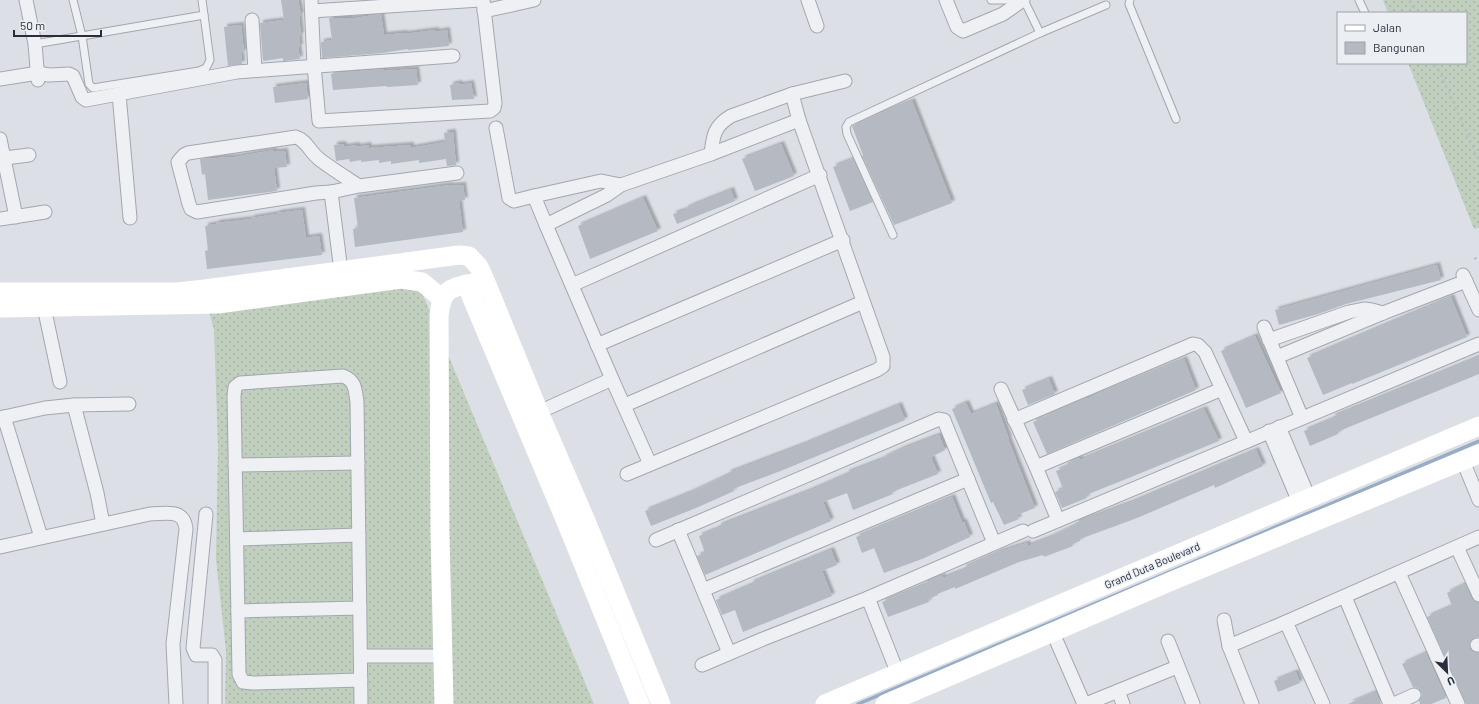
<svg xmlns="http://www.w3.org/2000/svg" width="1479" height="704" font-family="Barlow,sans-serif">
<defs>
<pattern id="grass-dots" width="8" height="8" patternUnits="userSpaceOnUse"><rect width="8" height="8" fill="#c1cfbe"/><path d="M2 2h.1M6 6h.1" fill="none" stroke="#a6b2a4" stroke-width="1.8" stroke-linecap="round"/></pattern>
<filter id="shadow"><feDropShadow dx="3" dy="-3" stdDeviation="1" flood-color="#0004"/></filter>
</defs>
<rect width="100%" height="100%" fill="#dce0e6"/>
<g fill="url(#grass-dots)">
<path d="M1383 0H1479V228L1474 229 1408 63H1466V13H1388Z"/>
<path d="M418 283 594 704H225L226 651 216 559 218 447 214 330 209 311Z"/>
</g>
<g fill="none" stroke-linecap="round" stroke-linejoin="round">
<path stroke="#98acc5" stroke-width="3.5" d="M858 704 1479 441"/>
</g>
<g fill="#b4b9c2" filter="url(#shadow)">
<path d="M281 0H298L301 15 299 16 301 35 299 36 300 47H298L300 59 283 61V58L263 61 260 23 284 20Z"/>
<path d="M381 14 384 35 404 33V34L436 30V32L447 30 449 46 408 50V49L382 53 322 58 321 42 332 40 329 18H349V19Z"/>
<path d="M241 25 244 52 241 53 242 64 228 66 224 27Z"/>
<path d="M384 69V71L416 69 418 85 387 87 386 86 333 90 331 74 334 73Z"/>
<path d="M306 83 308 99 275 103 273 87Z"/>
<path d="M459 83 460 85 471 83 474 99 452 100 450 85Z"/>
<path d="M912 101 952 203 894 225 862 156 863 155 852 126 876 115Z"/>
<path d="M453 132 456 165 447 166 446 159 419 163V160L391 164V161L379 163V160L361 162V160L350 162 349 159 336 161 334 145 343 144 344 147 357 145V147L368 145 369 148 411 145V148L445 142 444 133Z"/>
<path d="M781 144 794 176 755 191 742 159Z"/>
<path d="M274 150V152L285 151 287 167 274 168 277 191 208 200 205 174 202 175 200 159 235 157Z"/>
<path d="M853 159 873 202 850 211 833 167Z"/>
<path d="M450 185V186L463 185 465 200 459 201 463 232 355 247 353 229 358 228 354 198Z"/>
<path d="M731 190 735 201 677 224 673 214 685 210V209L693 205Z"/>
<path d="M643 198 658 231 590 259 578 226Z"/>
<path d="M302 210 306 238 319 236 322 255 207 269 205 251 208 250 205 226 216 224V223L252 219 251 218 277 214V213Z"/>
<path d="M1437 265 1441 280 1346 304 1318 314 1279 325 1275 310Z"/>
<path d="M1451 297 1467 337 1352 384V383L1323 395 1307 358Z"/>
<path d="M1255 336 1281 393 1246 408 1221 351Z"/>
<path d="M1479 357V374L1349 427 1338 432V434L1310 446 1304 431 1333 419 1332 417Z"/>
<path d="M1184 359 1196 390 1047 454 1033 422 1043 418V417L1086 398 1087 399Z"/>
<path d="M1049 379 1055 394 1028 405 1022 390Z"/>
<path d="M966 403 971 414 996 404 1009 439H1008L1035 508 1017 515 1019 519 1004 525 993 502 991 503 952 409Z"/>
<path d="M899 405 905 420 783 470 733 489 734 491 696 508 651 526 645 511 692 492 728 475V473L802 445Z"/>
<path d="M1204 409 1219 441 1131 477 1086 495 1087 498 1062 508 1055 492 1063 489 1056 471 1068 466 1067 463 1079 458 1080 460Z"/>
<path d="M939 435 945 450 931 457 938 474 892 492 893 494 853 510 847 493 823 502 831 521 705 575 697 556 705 553 699 536 719 528 718 526 809 491 846 475V473L883 459V458L902 449Z"/>
<path d="M1256 450 1263 466 1215 488 1214 485 1137 518 1080 539V541L1072 544 1073 546 1044 557 1043 555 1019 562 955 589V587L937 594 938 595 928 599 929 602 888 617 882 602 924 585V583L942 576 943 578 964 570 963 568 999 552 1027 543 1028 546 1049 538 1076 525 1075 523 1130 503Z"/>
<path d="M952 497 962 522H964L970 537 922 559 884 573 874 548 862 553 856 537Z"/>
<path d="M831 550 837 565 822 571 832 596 743 632 735 610 722 615 716 600 751 585V583Z"/>
<path d="M1465 584 1472 599 1475 602 1479 603V637L1473 638 1469 645 1470 649 1473 652 1479 653V704H1466L1427 617 1452 606 1447 593Z"/>
<path d="M1426 653 1446 698 1431 704H1420L1419 701 1422 696 1421 692 1418 688 1413 687 1402 664Z"/>
<path d="M1296 672 1300 683 1278 692 1274 681Z"/>
<path d="M1376 692 1381 704H1348Z"/>
</g>
<g fill="none" stroke-linecap="round" stroke-linejoin="round">
<g stroke="#a2a7af" stroke-width="9">
<g id="lane">
<path d="M73 0 82 36 89 84 93 88 199 71 206 68 210 60 202 0"/>
<path d="M991 0H1014"/>
<path d="M1024 0 1040 33"/>
<path d="M1130 0 1129 4 1176 119"/>
<path d="M1359 0 1365 13"/>
<path d="M35 44 204 15"/>
<path d="M893 235 847 134 846 127 849 122 1040 33 1106 5"/>
</g>
</g>
<g stroke="#a2a7af" stroke-width="15">
<g id="street">
<path d="M26 0 35 44 38 80"/>
<path d="M311 0 314 65 319 121 490 111 494 108 495 103 483 0"/>
<path d="M808 0 817 26"/>
<path d="M946 0 957 27 963 31 1003 14 1023 0"/>
<path d="M312 11 480 0"/>
<path d="M484 11 534 0"/>
<path d="M252 20 255 70"/>
<path d="M0 79 38 73 49 75 69 74 73 76 82 97 86 100 237 72 453 56"/>
<path d="M119 94 130 218"/>
<path d="M792 94 799 120"/>
<path d="M496 128 509 198 514 201 534 196"/>
<path d="M0 139 16 217"/>
<path d="M711 154C713 136 714 126 731 116L792 94 845 81"/>
<path d="M5 158 29 155"/>
<path d="M359 186C345 177 332 169 319 159 310 152 307 141 296 137L188 153 184 155 178 162 189 204 191 209 197 212 316 193 331 192 359 186 457 173"/>
<path d="M331 192 341 271"/>
<path d="M0 219 45 212"/>
<path d="M546 225 534 196 601 181 621 185"/>
<path d="M1463 275 1479 310"/>
<path d="M572 285 820 175"/>
<path d="M44 307 60 382"/>
<path d="M1264 327 1302 418"/>
<path d="M1269 340 1349 312 1364 309 1372 310 1383 313"/>
<path d="M597 345 843 240"/>
<path d="M1277 357 1383 313 1466 281"/>
<path d="M612 379 650 464"/>
<path d="M1001 389 1036 467 1058 520"/>
<path d="M74 405 97 493 103 524"/>
<path d="M625 405 863 302"/>
<path d="M539 412 612 379 546 225 607 195 621 185 711 154 799 120 883 357V366L877 370 627 474"/>
<path d="M4 417 41 537"/>
<path d="M0 418 45 408 74 405 129 404"/>
<path d="M1014 420 1193 344 1198 345 1205 352 1246 441"/>
<path d="M1279 427 1309 498"/>
<path d="M1269 431 1299 502"/>
<path d="M1463 461 1479 500"/>
<path d="M235 465 358 463"/>
<path d="M1036 467 1222 389"/>
<path d="M206 514 193 648 196 655H212L215 660V704"/>
<path d="M678 530 729 653"/>
<path d="M1033 531 1479 344"/>
<path d="M237 539 359 535"/>
<path d="M656 540 939 419 944 420 945 423 994 543"/>
<path d="M0 547 150 514C166 514 184 508 186 529L173 644 176 704"/>
<path d="M1457 547 1479 595"/>
<path d="M1399 573 1458 704"/>
<path d="M703 590 968 479"/>
<path d="M1345 597 1390 704"/>
<path d="M868 598 898 674"/>
<path d="M238 611 360 608"/>
<path d="M1224 620 1229 646"/>
<path d="M1286 622 1323 704"/>
<path d="M1053 633 1084 704"/>
<path d="M1168 641 1193 704"/>
<path d="M1477 645H1479"/>
<path d="M361 656H443"/>
<path d="M702 665 763 639 868 598 1023 531"/>
<path d="M361 680 253 683 243 682 239 674 234 396 235 387 240 383 343 376C356 381 355 390 357 402L361 704"/>
<path d="M1118 691 1123 704"/>
<path d="M1086 704 1177 667"/>
<path d="M1252 704 1229 646 1286 622 1479 537"/>
<path d="M1394 704 1414 695"/>
</g>
</g>
<g stroke="#bbbdc4" stroke-width="2" stroke-dasharray="3 3" stroke-linecap="butt">
<path d="M1410 0 1415 13"/>
<path d="M1436 63 1479 161"/>
<path d="M1474 259 1479 257"/>
</g>
<use href="#lane" stroke="#eff0f4" stroke-width="7"/>
<use href="#street" stroke="#eff0f4" stroke-width="13"/>
<g stroke="#fff" stroke-width="19">
<path d="M466 284 569 529 640 704"/>
<path d="M0 292H178L205 289 459 255 469 256 479 267 485 280 539 412 586 521 661 704"/>
<path d="M0 308 218 304 401 279 422 282 442 299"/>
<path d="M444 704 440 534 439 316C442 286 452 288 477 282"/>
<path d="M825 704 1479 426"/>
<path d="M885 704 1174 580 1479 454"/>
</g>
</g>
<g text-anchor="middle" dominant-baseline="central" stroke-width="3" stroke-linejoin="round" paint-order="stroke">
<g font-size="11" fill="#272d3b" stroke="#ebeff4">
<text transform="translate(1152 565) rotate(-23)">Grand Duta Boulevard</text>
</g>
</g>
<rect x="1337" y="12" width="130" height="52" fill="#ebeff4" stroke="#9da1aa"/>
<rect x="1345" y="25" width="20" height="6" fill="#ffffff" stroke="#9da1aa"/>
<text x="1373" y="32" font-size="12" fill="#272d3b">Jalan</text>
<rect x="1345" y="42" width="20" height="12" fill="#b4b9c2" stroke="#9da1aa"/>
<text x="1373" y="52" font-size="12" fill="#272d3b">Bangunan</text>
<g transform="translate(1447 672) rotate(156)" stroke="#ebeff4" stroke-width="3" paint-order="stroke">
<path d="M0-3L7 15L0 10L-7 15Z" fill="#272d3b"/>
<text y="-6" font-size="11" font-weight="bold" text-anchor="middle" fill="#272d3b">U</text>
</g>
<path d="M14 30v6h87v-6" fill="none" stroke="#272d3b" stroke-width="2"/>
<text x="20" y="30" font-size="12" fill="#272d3b" stroke="#ebeff4" stroke-width="3" paint-order="stroke">50 m</text>
</svg>
